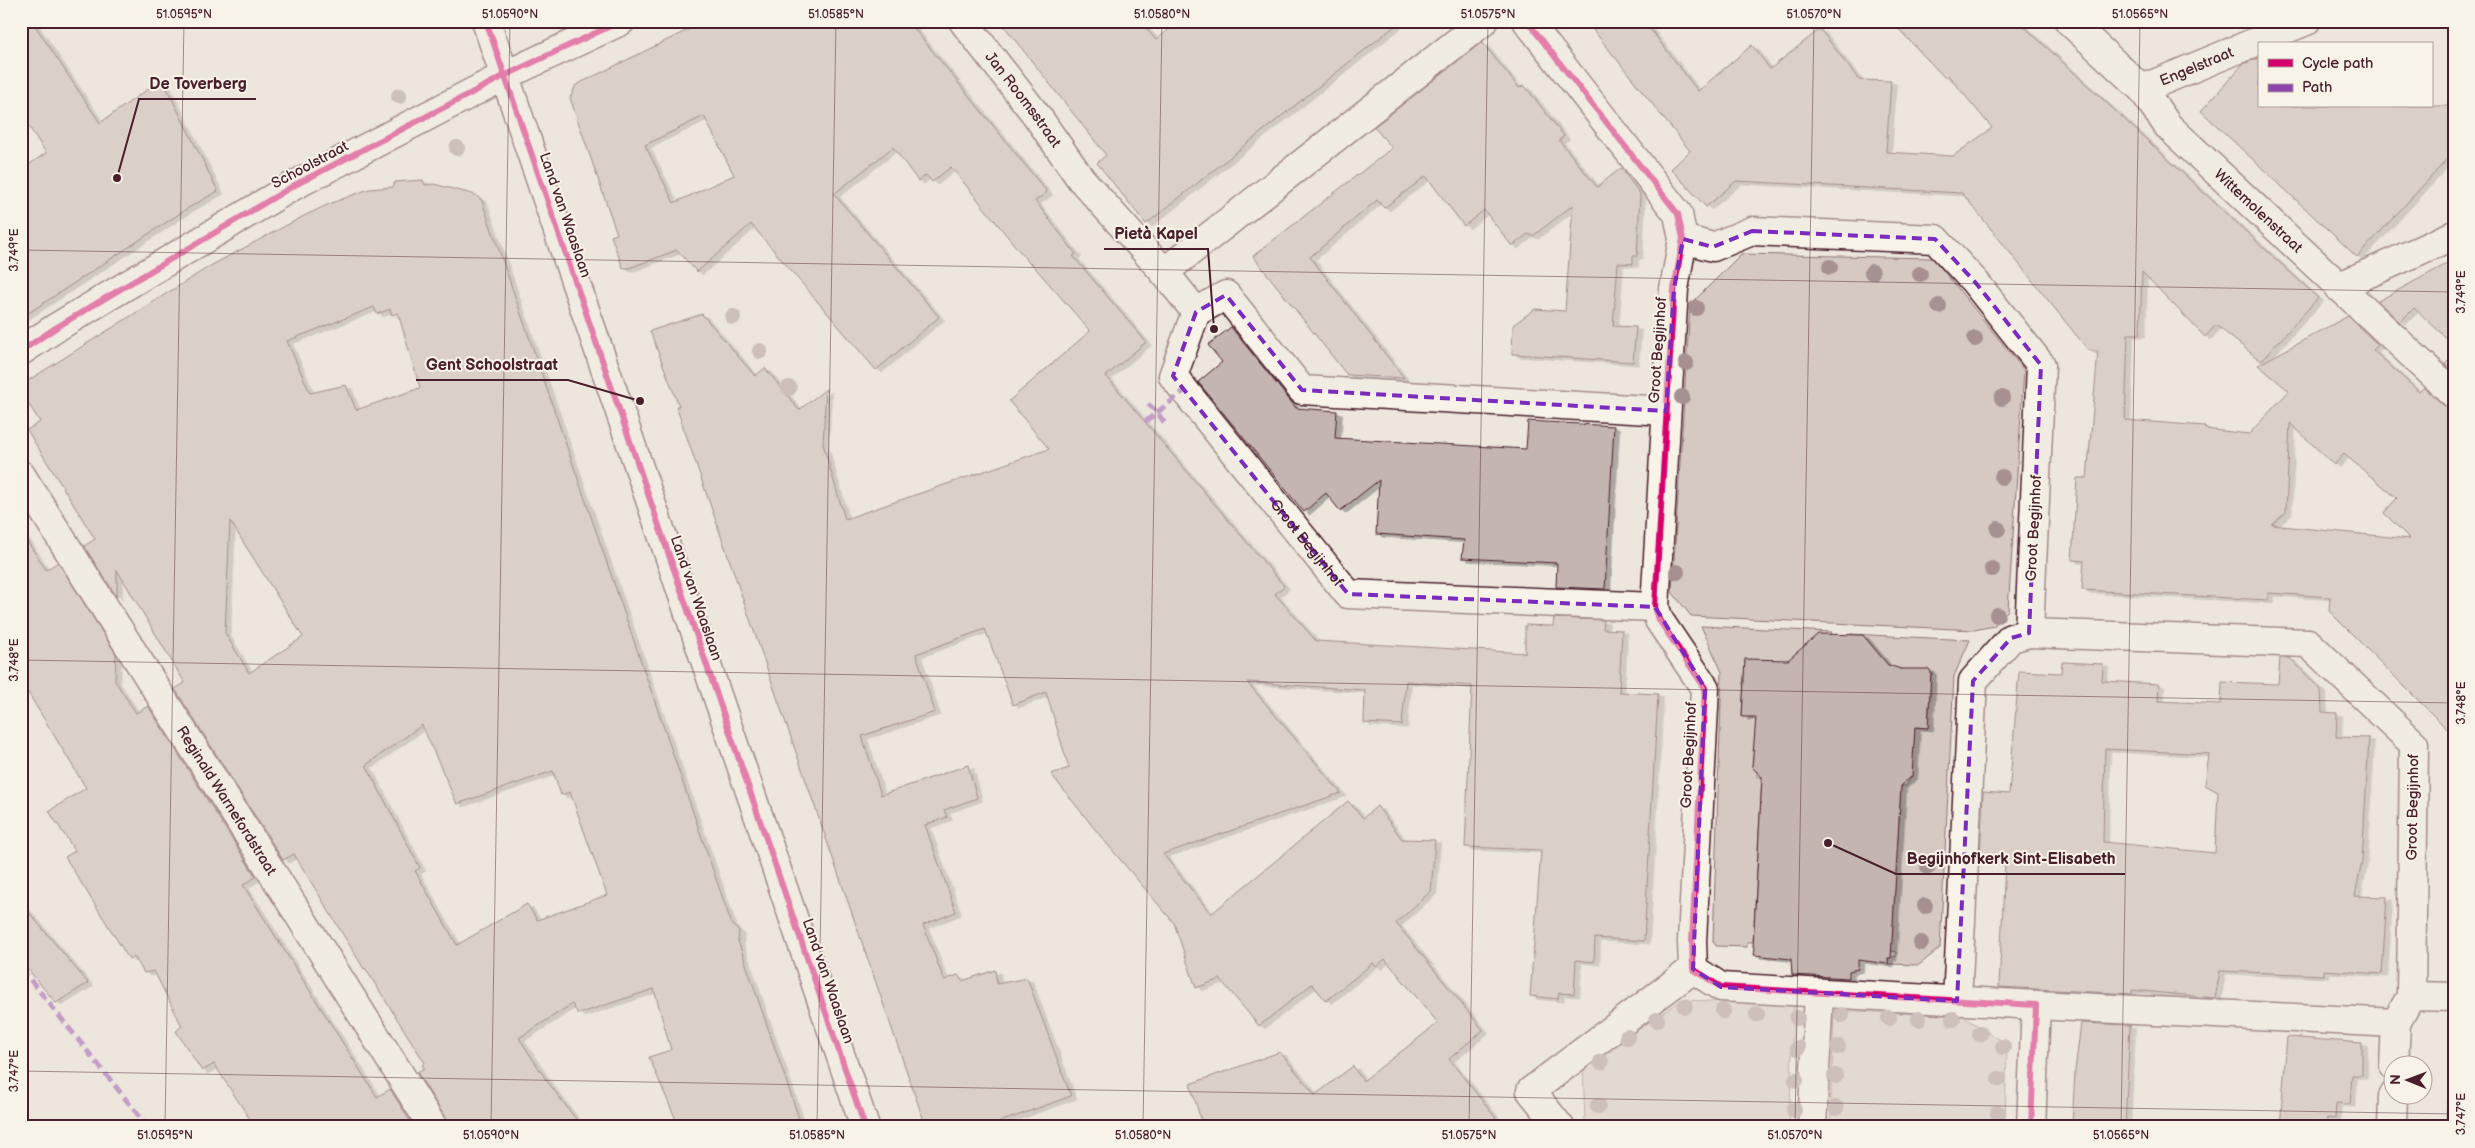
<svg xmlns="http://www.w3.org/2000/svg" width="2475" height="1148" font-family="'Balsamiq Sans',sans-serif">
<defs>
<filter id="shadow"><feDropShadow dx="5.5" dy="3" stdDeviation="0" flood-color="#0004"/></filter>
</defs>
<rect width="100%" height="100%" fill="#ece6dd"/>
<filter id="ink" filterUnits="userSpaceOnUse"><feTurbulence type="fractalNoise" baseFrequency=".02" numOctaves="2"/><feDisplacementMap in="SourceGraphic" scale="10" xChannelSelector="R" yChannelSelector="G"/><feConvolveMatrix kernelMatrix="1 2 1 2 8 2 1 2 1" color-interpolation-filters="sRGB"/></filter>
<g filter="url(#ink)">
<g fill="#d5c9c2" stroke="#907476">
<path d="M1741 254 1933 258 2024 370 2008 610 1994 626 1974 630 1691 616 1672 592 1690 305Z"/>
<path d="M1701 626 1832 632 1812 651 1806 644 1803 647 1808 662 1749 661 1748 659 1744 662 1745 664 1744 683H1742L1744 685 1742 716 1762 718 1752 767 1757 772V777H1762L1753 942H1747V947L1716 946 1713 941 1722 672Z"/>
<path d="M1850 634 1970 640 1954 676 1940 948 1919 965 1888 964V958L1897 956V952L1891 951 1901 786H1906L1912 776 1904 727 1928 728 1931 676 1933 674 1929 671 1876 668Z"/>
<path d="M1682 1000 1794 1004 1789 1127H1589L1585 1121 1583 1067Z"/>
<path d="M1834 1010 1962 1016 2007 1044 2005 1127H1830Z"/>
</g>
<g fill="#c4b5b0" stroke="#4a1f2b" fill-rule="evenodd" filter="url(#shadow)">
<path d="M21 21H32L100 123 162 79 218 191 188 208 21 318V170L46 153 21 114Z"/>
<path d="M706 21H908L1047 192 1035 201 1076 254 1073 256 1146 342 1106 376 1284 586 1275 594 1316 641 1525 653V625L1553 626 1554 618 1604 620 1603 629 1622 630 1619 692 1658 694 1644 941 1595 938 1594 962 1576 960 1574 994 1559 993 1558 999 1530 996 1541 850 1465 847 1472 686 1406 681 1402 725 1364 723 1365 690 1247 682 1341 793 1163 854 1211 914 1348 801 1363 818 1377 806 1402 839 1435 840 1431 891 1396 923 1483 1030 1449 1059 1503 1127H1203L1190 1084 1280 1052 1315 1095 1353 1066 1363 1081 1438 1023 1385 959 1376 967 1373 963 1326 1001 1312 984 1259 1026 1220 979 1196 988 1174 923 1102 838 1051 774 1069 768 1046 692 1013 705 985 629 916 654 935 712 862 736 881 795 968 765 977 798 944 810 947 817 925 825 956 912 923 925 944 980 958 975 962 981 995 970 997 984 1027 978 1071 1096 986 1127H926L676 406H679L650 331 702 314 755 376 765 368 799 410 826 389 823 444 845 519 1049 449 1009 401 1090 331 1031 263 1030 264 951 167 932 182 926 175 918 181 893 147 834 194 939 317 876 370 751 224 697 272 677 250 629 268H623L611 236 617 234 570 98 576 85ZM704 116 734 175 674 203 645 145Z"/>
<path d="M1000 21H1140L1156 40 1179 21H1401L1146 224 1097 163 1106 155Z"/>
<path d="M1586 21H1644L1698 91 1752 45 1770 69 1820 29 1859 80 1891 81 1886 152 1953 156 1992 128 1948 75 1945 78 1891 21H2018L2318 298 2261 361 2216 325 2205 337 2142 272 2140 334H2128L2125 420 2205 426V429L2249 434 2289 391 2258 365 2348 316 2378 345 2373 350 2419 392 2424 387 2443 405 2454 409V736L2329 611 2330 597 2268 593V600L2082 590 2084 561 2072 560 2077 478H2087L2098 351H2089L1962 193 1736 181 1706 207 1671 169 1690 151ZM2290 423 2334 465 2344 454 2397 498 2384 513 2410 539 2272 525 2286 512Z"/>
<path d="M1482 42 1519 88 1524 85 1564 136 1559 140 1597 187 1621 168 1640 194 1637 256H1633V264L1618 263 1613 326 1636 327 1633 362 1512 354 1513 325 1535 309 1565 311 1573 205 1533 236 1528 234 1512 246 1484 210 1464 226 1426 176 1384 208 1377 200 1310 257 1404 378 1347 375 1253 256 1392 148 1374 127Z"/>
<path d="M2259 58V106H2454V152L2357 257 2201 111 2243 64Z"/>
<path d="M423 180 425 185 434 184 476 195 482 201 732 925 739 931 738 941 802 1127H679L649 1057 671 1050 654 989 578 1014 572 1004 519 1038 547 1081 582 1127H449L446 1119 417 1072 424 1068 422 1065 425 1063 365 968 364 969 294 854 283 860 175 689 185 683 117 570V597L84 546 95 539 27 430 40 422 21 392V385L212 265 304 216 329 204 369 189 393 187 395 182ZM374 307 377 314 390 309 392 315 398 313 420 388 356 410 346 385 310 393 287 341ZM230 521 303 637 249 673 225 633ZM422 725 457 804 553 771 561 795 570 792 607 895 537 920 527 904 457 945 415 871 420 868 366 765Z"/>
<path d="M2454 260V345L2414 308 2400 322 2378 301Z"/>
<path d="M1231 327 1296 408 1337 411 1335 438 1526 449 1528 421 1614 426 1605 589 1556 587 1557 563 1462 558 1464 540 1376 534 1379 480 1340 511 1326 493 1304 512 1198 382 1222 362 1208 345Z"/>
<path d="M2454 355V372L2445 364Z"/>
<path d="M21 532 46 570 58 562 116 654 115 681 136 713 148 706 256 877 243 885 377 1097 390 1089 414 1127H255L214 1064 202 1071 176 1031 182 1026 154 971 144 973 134 956 129 959 65 857 75 851 49 811 86 788 21 681Z"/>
<path d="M1818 634 1863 635 1888 665 1901 669H1929L1931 672 1928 728 1915 727 1912 776 1901 786 1891 958H1888V964L1858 960V969L1849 971V978L1792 975 1791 959 1754 955 1755 947H1753L1762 777 1752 767 1756 717H1742L1745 659 1788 660Z"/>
<path d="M2280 658H2290L2321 690 2322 712 2337 713 2336 737 2369 738 2362 861 2355 896 2387 897 2382 974 2324 970V975L2220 971 2215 998 2132 990V994L1999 987 2005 863 1980 861 1983 792 2009 794 2019 671 2061 673 2062 662 2103 664 2102 681 2159 684 2158 701 2221 704 2222 682 2278 684ZM2105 749 2209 754 2205 785 2218 792 2215 853 2103 842Z"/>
<path d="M21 903 88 983 56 1003 21 961Z"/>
<path d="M2081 1023 2130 1025 2125 1127H2072L2075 1071Z"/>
<path d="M2287 1037 2362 1043V1075H2352L2350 1104 2336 1103 2335 1119 2327 1118 2326 1127H2280Z"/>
</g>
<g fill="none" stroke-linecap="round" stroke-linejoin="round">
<g stroke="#4a1f2b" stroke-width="31">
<g id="minor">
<path id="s1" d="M963 21 1037 116 1081 179 1164 272 1196 312 1173 376 1348 594 1655 607"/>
<path d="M1527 21 1678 214 1683 239 1674 289 1655 607 1659 620 1705 688 1692 941 1693 969 1721 987 2036 1005 2031 1127"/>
<path id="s2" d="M2069 21 2142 89 2168 126 2454 394"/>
<path id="s3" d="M2142 89 2306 21"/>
<path d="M1683 239 1713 247 1752 231 1935 239 1975 282 2041 365 2029 633 2011 638 1973 681 1957 1001"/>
<path d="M1164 272 1484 21"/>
<path d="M2338 287 2454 235"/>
<path d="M1196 312 1226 295 1302 390 1666 411"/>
<path d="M21 351 57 327 293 186 504 76 621 21"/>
<path id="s4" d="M21 475 433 1127"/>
<path d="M2029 633 2308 643 2414 744 2411 996 2396 1023 2394 1066"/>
<path d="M2411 996 2454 997"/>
<path d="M2036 1005 2396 1023"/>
<path d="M1560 1127 1531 1091 1693 969"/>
<path d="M1812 1127 1819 994"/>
<path d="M2392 1127 2393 1096"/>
</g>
</g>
<g stroke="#4a1f2b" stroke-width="31">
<path id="major" d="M486 21 865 1127"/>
</g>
<use href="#minor" stroke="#f7f3e8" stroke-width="28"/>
<use href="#major" stroke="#f7f3e8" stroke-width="28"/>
<g stroke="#8e44ad" stroke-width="5" stroke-dasharray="10 5" stroke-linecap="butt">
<path d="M1148 404 1157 412 1166 425"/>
<path d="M1145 422 1184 391"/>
<path d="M21 968 148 1127"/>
</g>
<g stroke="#f7f3e8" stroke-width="9">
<g id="cycleway">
<path d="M486 21 865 1127"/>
<path d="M1527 21 1678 214 1683 239 1674 289 1655 607 1659 620 1705 688 1692 941 1693 969 1721 987 2036 1005 2031 1127"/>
<path d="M21 351 57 327 293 186 504 76 621 21"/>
</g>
</g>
<use href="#cycleway" stroke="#d6006c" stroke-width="6"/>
</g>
<g fill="#a69090">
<circle cx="399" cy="96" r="8"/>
<circle cx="457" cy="148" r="8"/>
<circle cx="1830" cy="267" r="8"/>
<circle cx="1872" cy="272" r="8"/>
<circle cx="1920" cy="274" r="8"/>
<circle cx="1939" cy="306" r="8"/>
<circle cx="1696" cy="308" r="8"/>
<circle cx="733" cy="317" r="8"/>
<circle cx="1975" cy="339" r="8"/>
<circle cx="760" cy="351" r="8"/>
<circle cx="1686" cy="363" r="8"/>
<circle cx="789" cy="388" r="8"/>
<circle cx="1682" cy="397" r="8"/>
<circle cx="2002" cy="398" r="8"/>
<circle cx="2002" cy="477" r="8"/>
<circle cx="1998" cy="529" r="8"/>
<circle cx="1992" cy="569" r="8"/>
<circle cx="1677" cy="572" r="8"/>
<circle cx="1997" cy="615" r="8"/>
<circle cx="1928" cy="867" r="8"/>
<circle cx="1925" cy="906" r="8"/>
<circle cx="1921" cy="943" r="8"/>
<circle cx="1685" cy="1006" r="8"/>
<circle cx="1723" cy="1011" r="8"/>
<circle cx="1757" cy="1014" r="8"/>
<circle cx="1842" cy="1015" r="8"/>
<circle cx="1797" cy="1018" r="8"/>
<circle cx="1889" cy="1018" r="8"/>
<circle cx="1919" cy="1019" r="8"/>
<circle cx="1953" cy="1019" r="8"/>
<circle cx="1657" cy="1020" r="8"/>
<circle cx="1980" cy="1034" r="8"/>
<circle cx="1627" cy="1037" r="8"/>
<circle cx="1838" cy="1047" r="8"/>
<circle cx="2003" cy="1047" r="8"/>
<circle cx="1798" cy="1048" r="8"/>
<circle cx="1601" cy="1062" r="8"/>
<circle cx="1835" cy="1076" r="8"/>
<circle cx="1999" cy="1079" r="8"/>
<circle cx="1796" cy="1080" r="8"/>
<circle cx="1598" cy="1106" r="8"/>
<circle cx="1836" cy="1108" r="8"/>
<circle cx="1794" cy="1110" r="8"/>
<circle cx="1998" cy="1113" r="8"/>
</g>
</g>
<path d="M0 0H2475V1148H0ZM1752 231 1935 239 1975 282 2041 365 2029 633 2011 638 1973 681 1957 1001 1721 987 1693 969 1705 688 1655 607 1348 594 1173 376 1196 312 1226 295 1302 390 1666 411 1674 289 1683 239 1713 247Z" fill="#ece6dd" fill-opacity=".55" fill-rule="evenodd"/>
<path fill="none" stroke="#7b2cbf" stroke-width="4" stroke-dasharray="10 6" stroke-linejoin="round" d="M1752 231 1935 239 1975 282 2041 365 2029 633 2011 638 1973 681 1957 1001 1721 987 1693 969 1705 688 1655 607 1348 594 1173 376 1196 312 1226 295 1302 390 1666 411 1674 289 1683 239 1713 247Z"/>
<path fill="none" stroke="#4a1f2b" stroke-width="1" stroke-opacity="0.45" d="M21 250 2454 292M21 660 2454 703M21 1071 2454 1114M165 1127 184 21M491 1127 510 21M817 1127 836 21M1143 1127 1162 21M1469 1127 1488 21M1795 1127 1814 21M2121 1127 2140 21M2447 1127 2454 723"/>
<g text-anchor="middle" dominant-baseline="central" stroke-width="4" stroke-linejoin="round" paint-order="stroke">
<g font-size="15" fill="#4a1f2b" stroke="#f7f3e8">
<text stroke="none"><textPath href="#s3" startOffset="59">Engelstraat</textPath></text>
<text stroke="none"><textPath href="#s1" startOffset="99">Jan Roomsstraat</textPath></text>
<text transform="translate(310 165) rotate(-28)">Schoolstraat</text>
<text stroke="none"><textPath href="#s2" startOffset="269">Wittemolenstraat</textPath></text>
<text transform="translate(565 215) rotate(71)">Land van Waaslaan</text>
<text transform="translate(1658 350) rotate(-86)">Groot Begijnhof</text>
<text transform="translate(2034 528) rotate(-87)">Groot Begijnhof</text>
<text stroke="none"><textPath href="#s1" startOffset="655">Groot Begijnhof</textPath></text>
<text transform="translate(696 598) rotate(71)">Land van Waaslaan</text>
<text transform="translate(1689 755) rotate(-87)">Groot Begijnhof</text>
<text stroke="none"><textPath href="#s4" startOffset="385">Reginald Warnefordstraat</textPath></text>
<text transform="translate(2413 807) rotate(-89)">Groot Begijnhof</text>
<text transform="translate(828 981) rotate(71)">Land van Waaslaan</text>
</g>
</g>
<path fill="none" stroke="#4a1f2b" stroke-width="2" d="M117 178L139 99H256M1214 329L1208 249H1104M640 401L568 380H416M1828 843L1896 874H2125"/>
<g fill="#4a1f2b" stroke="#f7f3e8" stroke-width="2">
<circle cx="117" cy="178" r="5"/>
<circle cx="1214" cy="329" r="5"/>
<circle cx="640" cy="401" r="5"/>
<circle cx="1828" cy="843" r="5"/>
</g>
<g font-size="16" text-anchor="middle" font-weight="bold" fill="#4a1f2b" stroke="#f7f3e8" stroke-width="4" stroke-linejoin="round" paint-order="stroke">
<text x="198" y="89">De Toverberg</text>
<text x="1156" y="239">Pietà Kapel</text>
<text x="492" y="370">Gent Schoolstraat</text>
<text x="2011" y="864">Begijnhofkerk Sint-Elisabeth</text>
</g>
<rect width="2475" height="1148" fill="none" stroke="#f7f3e8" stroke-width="55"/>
<rect x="2258" y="42" width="175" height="65" fill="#f7f3e8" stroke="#b29e9c"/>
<rect x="2268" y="59" width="25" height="8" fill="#d6006c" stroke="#b29e9c"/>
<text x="2302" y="68" font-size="15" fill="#4a1f2b">Cycle path</text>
<rect x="2268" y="84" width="25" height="8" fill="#8e44ad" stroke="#b29e9c"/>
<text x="2302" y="92" font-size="15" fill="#4a1f2b">Path</text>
<g transform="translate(2408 1080) rotate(271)"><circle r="24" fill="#f7f3e8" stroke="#b29e9c"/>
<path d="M0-4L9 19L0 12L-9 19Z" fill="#4a1f2b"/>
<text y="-8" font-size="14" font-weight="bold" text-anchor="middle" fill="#4a1f2b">N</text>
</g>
<rect x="28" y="28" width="2420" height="1092" fill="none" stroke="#4a1f2b" stroke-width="2"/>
<g font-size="12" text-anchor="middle" fill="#4a1f2b">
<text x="184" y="18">51.0595°N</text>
<text x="510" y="18">51.0590°N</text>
<text x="836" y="18">51.0585°N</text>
<text x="1162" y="18">51.0580°N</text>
<text x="1488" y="18">51.0575°N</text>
<text x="1814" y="18">51.0570°N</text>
<text x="2140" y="18">51.0565°N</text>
<text transform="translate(14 250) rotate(-90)" y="4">3.749°E</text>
<text transform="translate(2461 292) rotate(-90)" y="4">3.749°E</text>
<text transform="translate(14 660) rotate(-90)" y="4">3.748°E</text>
<text transform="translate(2461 703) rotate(-90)" y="4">3.748°E</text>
<text transform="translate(14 1071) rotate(-90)" y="4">3.747°E</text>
<text transform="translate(2461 1114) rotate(-90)" y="4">3.747°E</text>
<text x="165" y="1139">51.0595°N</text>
<text x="491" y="1139">51.0590°N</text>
<text x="817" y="1139">51.0585°N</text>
<text x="1143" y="1139">51.0580°N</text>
<text x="1469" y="1139">51.0575°N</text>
<text x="1795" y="1139">51.0570°N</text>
<text x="2121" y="1139">51.0565°N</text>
</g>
</svg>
